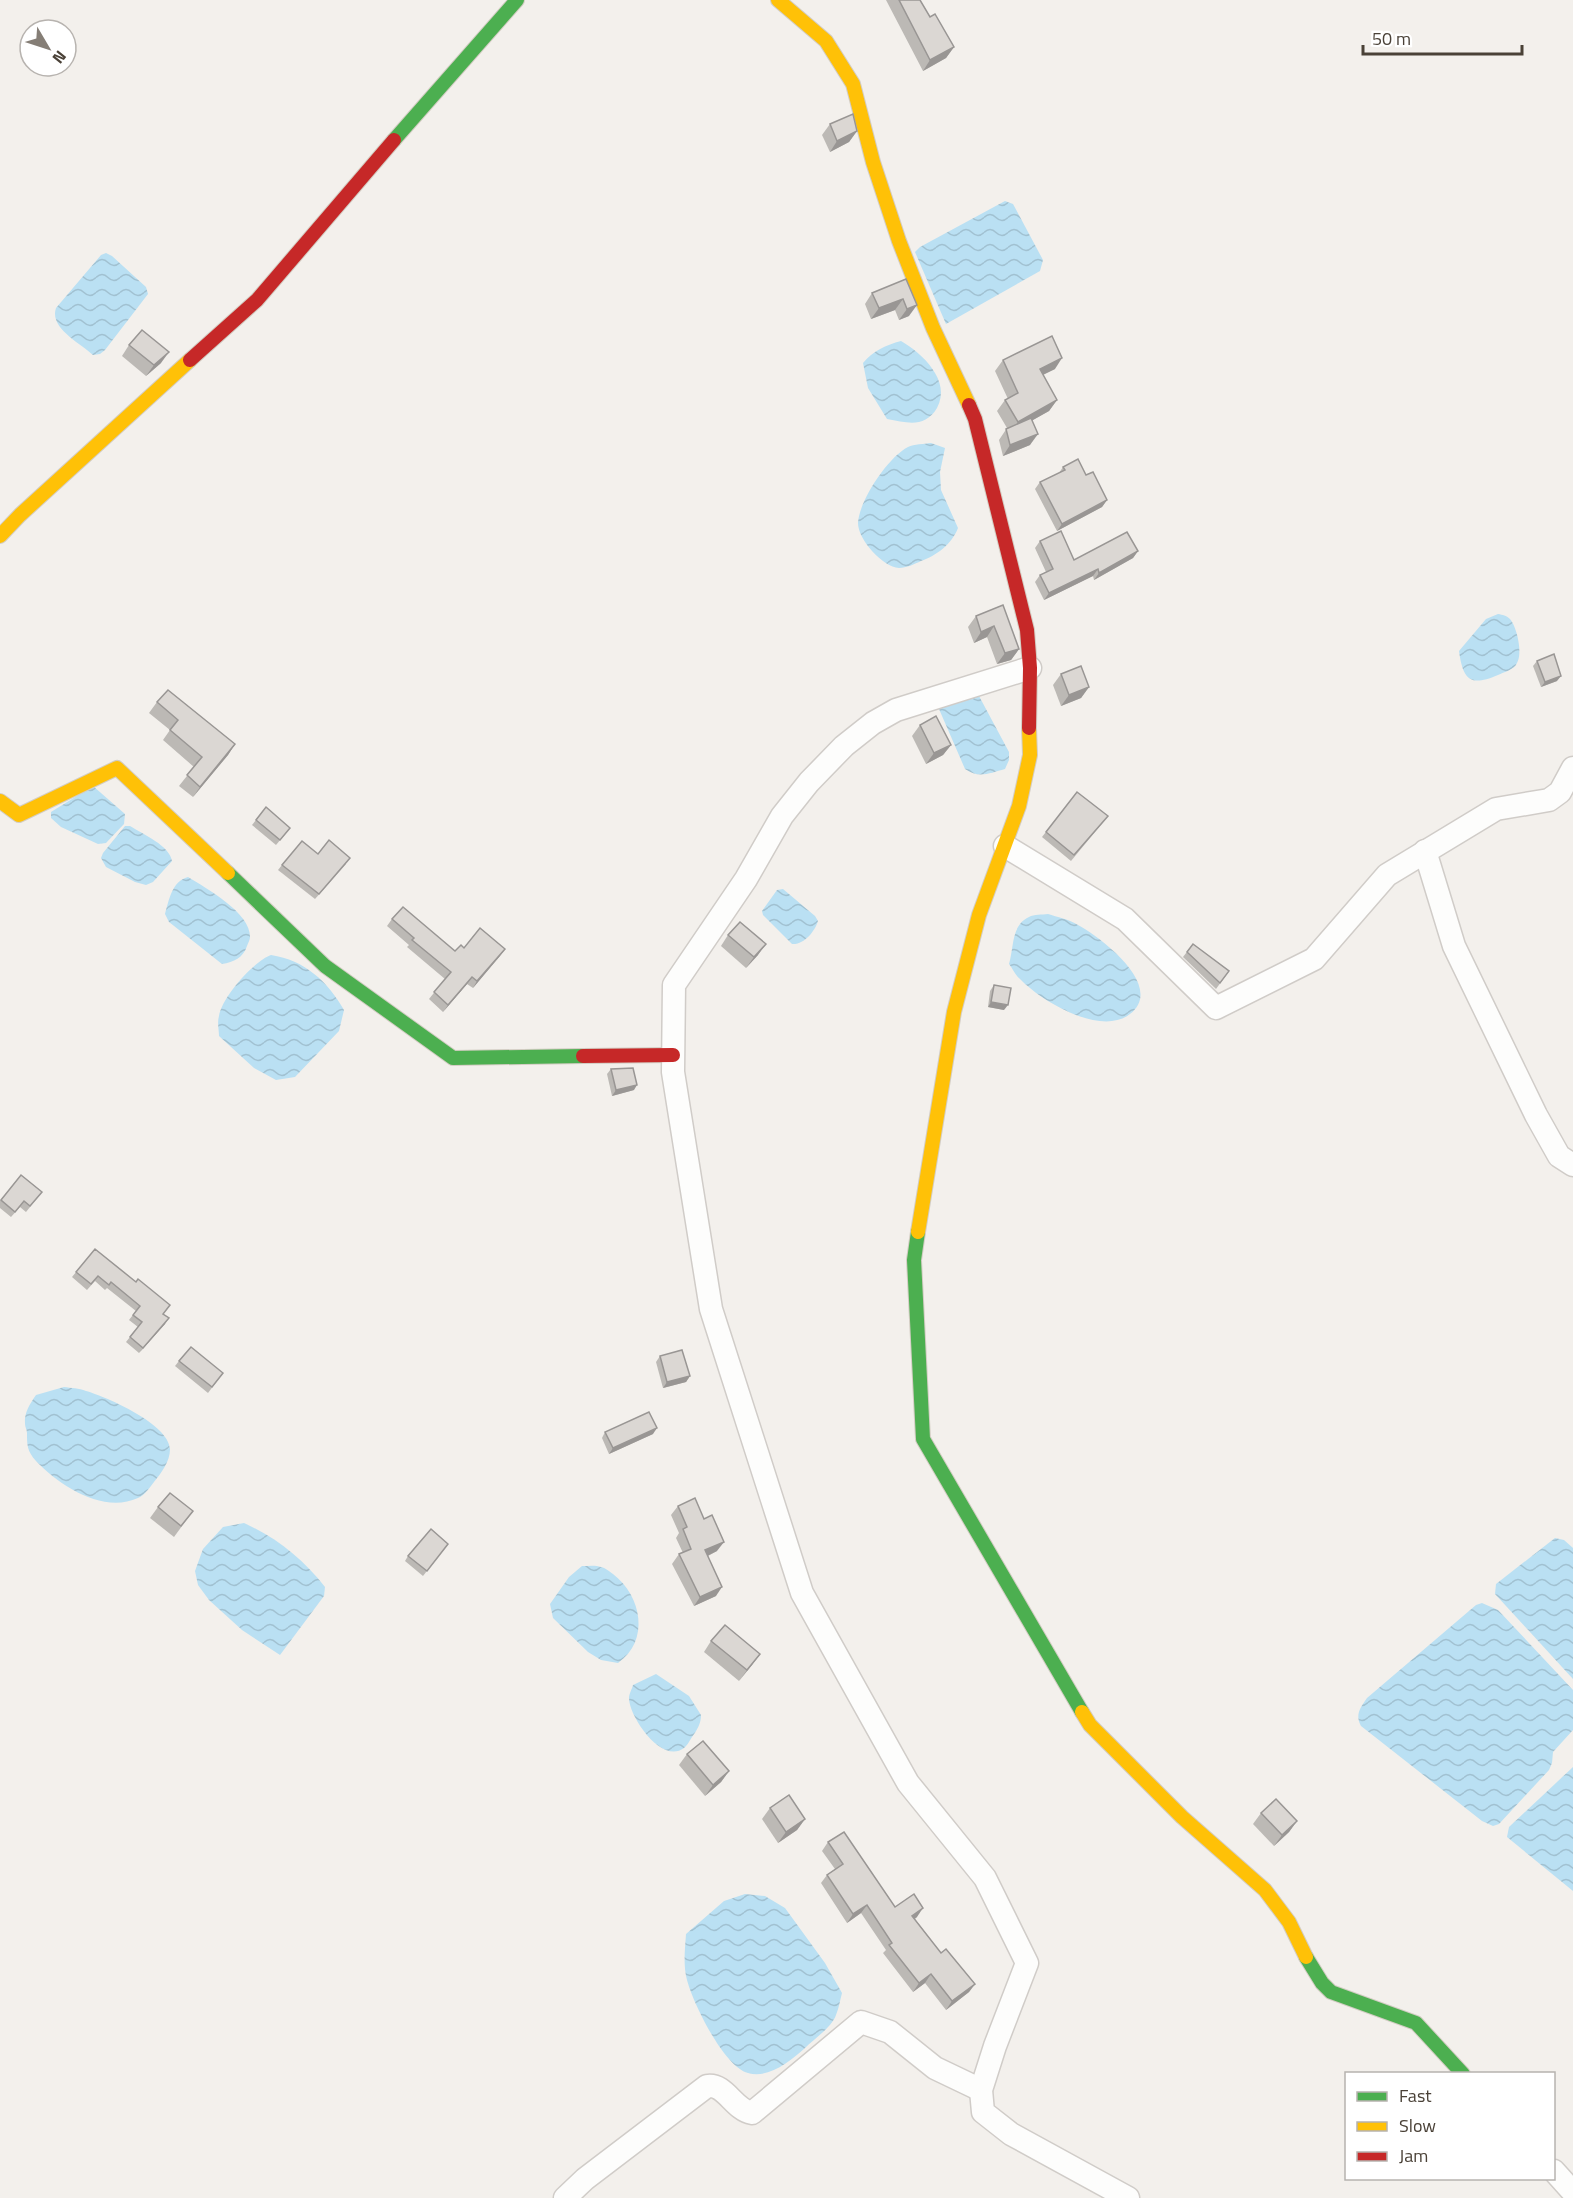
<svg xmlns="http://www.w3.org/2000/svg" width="1573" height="2198" font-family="'Titillium Web',sans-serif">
<defs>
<pattern id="water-waves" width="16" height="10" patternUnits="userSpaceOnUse" patternTransform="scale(1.5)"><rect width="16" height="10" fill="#bae0f3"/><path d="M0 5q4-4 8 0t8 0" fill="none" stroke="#a1c1d1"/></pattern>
</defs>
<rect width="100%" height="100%" fill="#f3f0ec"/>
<g fill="url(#water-waves)">
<path d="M1005 201 1013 204 1043 260 1040 271 946 324 915 252 920 247Z"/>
<path d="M106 253 112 256 146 287 148 294 105 350 100 354 93 355C80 343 49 328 56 308L101 255Z"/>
<path d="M901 341C922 353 952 381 937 408 925 428 908 423 887 419L868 388 863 363C873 351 886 345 901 341Z"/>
<path d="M931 443 945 448 940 472 941 490 958 528C952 544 936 556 921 561 915 564 906 568 899 568 883 567 858 540 858 523 859 501 888 457 908 447 914 444 924 444 931 443Z"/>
<path d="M1498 614C1503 615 1506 615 1510 619 1517 627 1523 654 1517 663 1514 670 1504 672 1498 675 1470 687 1463 680 1459 651L1486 619Z"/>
<path d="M979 696 1009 752V760L1005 769C990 773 979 779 965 769L939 709V705Z"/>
<path d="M93 786 125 814 124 824 106 843 98 844 61 827 51 818V812Z"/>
<path d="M125 826H130C143 834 170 846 172 861L153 882 146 885 135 882 106 867 101 858 103 853Z"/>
<path d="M188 877C206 888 251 913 250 937 250 940 248 943 247 946 243 958 234 962 222 964L169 922 165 914C169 900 172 881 188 877Z"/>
<path d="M783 889 815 916 818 921C815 931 804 945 792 944L763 915 762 911 777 890Z"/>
<path d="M1048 914C1057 917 1069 919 1078 925 1100 937 1166 986 1130 1014 1101 1037 1041 1001 1020 979 1015 975 1013 969 1009 964 1014 948 1011 925 1029 917 1034 914 1042 915 1048 914Z"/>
<path d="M271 955C305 960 328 982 344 1010L339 1031 295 1077 276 1080 254 1068 219 1036C219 1030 217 1022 219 1016 222 997 254 961 271 955Z"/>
<path d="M64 1387C71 1388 79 1388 86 1391 107 1397 169 1424 170 1449 170 1462 161 1473 154 1482 150 1487 145 1495 138 1498 103 1514 60 1486 36 1461 27 1451 27 1445 27 1433 27 1430 25 1427 25 1424 24 1412 30 1404 36 1395Z"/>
<path d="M244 1523C277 1538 303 1559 325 1587L324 1596 280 1655 242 1630 209 1600 198 1585 195 1571 203 1549 223 1527Z"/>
<path d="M1555 1538 1564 1540 1573 1548V1679L1495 1594 1496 1584Z"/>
<path d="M582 1566C588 1566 596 1565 601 1567 606 1568 610 1572 613 1574 642 1596 650 1641 618 1663L601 1660 588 1652 553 1618 550 1604 569 1577Z"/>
<path d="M1482 1603 1498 1610 1573 1690V1730L1553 1752 1552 1763 1549 1770 1499 1824 1493 1826 1482 1821 1361 1726C1355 1715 1360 1708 1367 1698L1476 1605Z"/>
<path d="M656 1674 689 1696 701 1715C701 1724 697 1730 692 1737 690 1740 687 1746 684 1748 662 1765 629 1717 629 1698 629 1694 632 1689 633 1685Z"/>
<path d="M1573 1767V1891L1507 1837 1509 1827Z"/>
<path d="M745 1894 765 1896 785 1908 825 1963 842 1993C840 2000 839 2008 836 2015 832 2027 814 2039 805 2048 790 2061 769 2079 748 2073 724 2067 693 2003 687 1980 683 1965 685 1949 686 1934L724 1901Z"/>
</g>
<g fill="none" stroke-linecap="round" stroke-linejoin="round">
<g stroke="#d0ccc8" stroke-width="25">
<g id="street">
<path d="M1030 668 896 710 873 723 844 746 809 782 782 816 746 879 674 985 673 1072 711 1309 802 1593 908 1783 985 1878 1027 1963 995 2046 981 2090 983 2112 1011 2134 1128 2198"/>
<path d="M1005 846 1125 919 1216 1008 1314 959 1387 875 1496 809 1549 800 1560 792 1573 768"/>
<path d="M1425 851 1454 946 1536 1115 1559 1156 1573 1165"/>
<path d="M1554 2171 1572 2191"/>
<path d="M565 2198 585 2179 707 2086C725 2083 734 2110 752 2113L861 2022 890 2032 935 2068 981 2090"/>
</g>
</g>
<g stroke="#d3cdc3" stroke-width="16">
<g id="fast">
<path d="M394 140 517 0"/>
<path d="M228 873 325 966 453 1058 583 1056"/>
<path d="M918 1232 914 1260 923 1439 1082 1712"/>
<path d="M1306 1957 1322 1983 1331 1992 1416 2023 1463 2074"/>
</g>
</g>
<g stroke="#d3cdc3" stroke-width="16">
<g id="slow">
<path d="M778 0 826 41 853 84 873 162 899 241 933 328 969 405"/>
<path d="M0 536 20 515 190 360"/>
<path d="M0 801 19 815 117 768 228 873"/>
<path d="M918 1232 954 1012 979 915 1019 806 1030 755 1029 728"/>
<path d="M1082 1712 1090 1725 1182 1817 1265 1890 1289 1922 1306 1957"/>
</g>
</g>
<g stroke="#d3cdc3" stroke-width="16">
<g id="jam">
<path d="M190 360 257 300 394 140"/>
<path d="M969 405 975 419 1027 630 1030 668 1029 728"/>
<path d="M583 1056 673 1055"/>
</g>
</g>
<use href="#street" stroke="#fdfdfc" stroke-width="22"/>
<use href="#fast" stroke="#4caf50" stroke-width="14"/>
<use href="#slow" stroke="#ffc107" stroke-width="14"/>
<use href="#jam" stroke="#c62828" stroke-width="14"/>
</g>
<g fill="#bcb9b5">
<path d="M886 0H920L930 17 954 47 946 58 923 71Z"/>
<path d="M830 124 857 131 849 142 830 152 822 135Z"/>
<path d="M906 279 909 316 899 320 895 310 871 319 865 304 872 293Z"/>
<path d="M129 345 161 363 146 376 122 356Z"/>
<path d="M1003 360 1055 369 1043 375 1057 400 1049 411 1033 420 1030 445 1003 456 999 440 1007 428 997 411 1005 400 1008 399 995 371Z"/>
<path d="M1063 467 1107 500 1102 507 1057 531 1035 489 1040 482 1059 473Z"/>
<path d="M1040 541 1074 560 1138 551 1133 558 1094 580 1093 576 1044 600 1035 582 1040 575 1046 572 1035 548Z"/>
<path d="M1003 605 1019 649 1011 660 997 664 987 637 974 643 968 627 976 616Z"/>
<path d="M1537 661 1557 681 1541 687 1533 666Z"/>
<path d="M1061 674 1089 687 1081 698 1061 706 1053 685Z"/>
<path d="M157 702 235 744 228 755 193 797 179 786 194 767 163 740 170 730 149 713Z"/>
<path d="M920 725 951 745 943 755 926 764 912 736Z"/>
<path d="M1077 792 1104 821 1071 861 1042 837Z"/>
<path d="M256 820 286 833 276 845 252 825Z"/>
<path d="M346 864 315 899 278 870 282 865Z"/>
<path d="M392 919 455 951 464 948 505 949 473 988 467 984 443 1012 429 999 445 979 407 947 409 945 387 926Z"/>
<path d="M728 935 758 955 746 968 721 946Z"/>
<path d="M1193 944 1229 971 1216 989 1183 957Z"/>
<path d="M994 985 1004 1010 988 1007 990 991Z"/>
<path d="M611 1069 634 1090 612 1096 607 1074Z"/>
<path d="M21 1175 42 1192 26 1212 20 1207 11 1217 0 1208V1201Z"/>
<path d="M95 1249 164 1314 165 1324 139 1353 126 1342 138 1327 129 1320 136 1311 107 1288 105 1290 95 1281 87 1290 72 1277Z"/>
<path d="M660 1356 690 1376 686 1382 663 1388 656 1362Z"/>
<path d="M179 1361 223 1373 208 1393 175 1366Z"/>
<path d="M605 1432 653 1434 609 1454 602 1438Z"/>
<path d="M678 1506 717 1551 708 1556 716 1596 694 1606 672 1564 679 1554 683 1553 676 1538 679 1533 671 1515Z"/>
<path d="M158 1507 193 1511 174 1537 150 1518Z"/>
<path d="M444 1549 423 1576 405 1561 408 1556Z"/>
<path d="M711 1641 760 1654 739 1681 704 1652Z"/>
<path d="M687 1754 729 1771 721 1782 705 1796 679 1765Z"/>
<path d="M770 1808 805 1819 797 1830 778 1843 762 1819Z"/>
<path d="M1261 1813 1297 1821 1289 1832 1274 1846 1253 1824Z"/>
<path d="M828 1842 895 1907 917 1917 915 1919 941 1953 975 1984 969 1992 946 2010 925 1983 913 1992 883 1953 886 1950 861 1913 847 1923 821 1883 827 1875 835 1869 822 1851Z"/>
</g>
<g fill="#999694">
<path d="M954 47 946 58 923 71 930 60Z"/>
<path d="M857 131 849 142 830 152 837 141Z"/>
<path d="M903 299 895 310 871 319 879 308Z"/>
<path d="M917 305 909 316 899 320 907 309Z"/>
<path d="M169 352 161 363 146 376 154 365Z"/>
<path d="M1062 358 1055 369 1032 380 1040 369Z"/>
<path d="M1057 400 1049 411 1010 433 1018 422Z"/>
<path d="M1038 434 1030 445 1003 456 1010 445Z"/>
<path d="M1107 500 1102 507 1057 531 1062 524Z"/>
<path d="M1138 551 1133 558 1094 580 1099 573Z"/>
<path d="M1098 569 1093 576 1044 600 1049 593Z"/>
<path d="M994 626 987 637 974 643 981 632Z"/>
<path d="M1019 649 1011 660 997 664 1005 653Z"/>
<path d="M1561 676 1557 681 1541 687 1545 682Z"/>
<path d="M1089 687 1081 698 1061 706 1069 695Z"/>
<path d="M235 744 228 755 193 797 200 787Z"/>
<path d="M951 745 943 755 926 764 934 753Z"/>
<path d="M766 944 758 955 746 968 754 957Z"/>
<path d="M505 949 500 956 473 988 477 981Z"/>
<path d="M472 977 467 984 443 1012 448 1005Z"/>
<path d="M991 1002 1008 1005 1004 1010 988 1007Z"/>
<path d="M637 1085 634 1090 612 1096 616 1090Z"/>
<path d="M169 1318 165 1324 139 1353 143 1348Z"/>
<path d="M690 1376 686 1382 663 1388 667 1382Z"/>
<path d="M657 1428 653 1434 609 1454 613 1448Z"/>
<path d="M724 1542 717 1551 699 1560 705 1550Z"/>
<path d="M722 1587 716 1596 694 1606 700 1597Z"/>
<path d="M760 1654 752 1665 739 1681 747 1670Z"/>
<path d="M729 1771 721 1782 705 1796 713 1785Z"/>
<path d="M805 1819 797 1830 778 1843 786 1832Z"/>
<path d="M1297 1821 1289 1832 1274 1846 1282 1835Z"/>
<path d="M867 1905 861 1913 847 1923 853 1914Z"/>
<path d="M923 1908 917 1917 906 1924 912 1916Z"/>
<path d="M931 1974 925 1983 913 1992 919 1983Z"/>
<path d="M975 1984 969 1992 946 2010 952 2001Z"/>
</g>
<g fill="#dbd7d3" stroke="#999694" stroke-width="1.5">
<path d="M899 0H920L930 17 935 14 954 47 930 60Z"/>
<path d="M853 114 857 131 837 141 830 124Z"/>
<path d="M906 279 917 305 907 309 903 299 879 308 872 293Z"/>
<path d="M142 330 169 352 154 365 129 345Z"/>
<path d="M1052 336 1062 358 1040 369 1057 400 1018 422 1005 400 1018 393 1003 360Z"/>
<path d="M1031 418 1038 434 1010 445 1006 429Z"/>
<path d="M1078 459 1086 475 1093 472 1107 500 1062 524 1040 482 1065 470 1063 467Z"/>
<path d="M1061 531 1074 560 1127 532 1138 551 1099 573 1098 569 1049 593 1040 575 1053 569 1040 541Z"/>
<path d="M1003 605 1019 649 1005 653 994 626 981 632 976 616Z"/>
<path d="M1554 654 1561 676 1545 682 1537 661Z"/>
<path d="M1081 666 1089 687 1069 695 1061 674Z"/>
<path d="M168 690 235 744 200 787 187 775 202 757 170 730 178 720 157 702Z"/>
<path d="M936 716 951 745 934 753 920 725Z"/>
<path d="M1077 792 1108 816 1074 855 1046 832Z"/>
<path d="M266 807 290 828 280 840 256 820Z"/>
<path d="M329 840 350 858 319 894 282 865 302 841 318 854Z"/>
<path d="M403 907 455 951 461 945 464 948 480 928 505 949 477 981 472 977 448 1005 434 992 451 972 412 940 414 938 392 919Z"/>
<path d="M740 922 766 944 754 957 728 935Z"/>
<path d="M1193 944 1229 971 1220 983 1187 952Z"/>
<path d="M994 985 1011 988 1008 1005 991 1002Z"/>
<path d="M633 1068 637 1085 616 1090 611 1069Z"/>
<path d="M21 1175 42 1192 30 1206 24 1201 15 1212 1 1200Z"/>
<path d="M95 1249 136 1282 138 1279 170 1305 163 1314 169 1318 143 1348 130 1337 142 1322 133 1315 140 1306 111 1282 109 1285 98 1276 91 1284 76 1272Z"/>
<path d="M191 1347 223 1373 212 1387 179 1361Z"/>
<path d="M682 1350 690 1376 667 1382 660 1356Z"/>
<path d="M649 1412 657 1428 613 1448 605 1432Z"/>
<path d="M170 1493 193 1511 181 1526 158 1507Z"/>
<path d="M695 1498 704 1519 712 1515 724 1542 705 1550 722 1587 700 1597 679 1554 691 1549 683 1529 687 1527 678 1506Z"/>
<path d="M431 1529 448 1544 427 1571 408 1556Z"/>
<path d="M725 1625 760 1654 747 1670 711 1641Z"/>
<path d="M703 1741 729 1771 713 1785 687 1754Z"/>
<path d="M789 1795 805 1819 786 1832 770 1808Z"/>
<path d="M1276 1799 1297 1821 1282 1835 1261 1813Z"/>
<path d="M844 1832 895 1907 914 1894 923 1908 912 1916 941 1953 946 1949 975 1984 952 2001 931 1974 919 1983 889 1945 892 1943 867 1905 853 1914 827 1875 843 1864 828 1842Z"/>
</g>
<rect x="1345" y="2072" width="210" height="108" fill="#ffffff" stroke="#b7b3af" stroke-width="1.5"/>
<rect x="1357" y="2092" width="30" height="9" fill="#4caf50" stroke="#b7b3af" stroke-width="1.5"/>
<text x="1399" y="2102" font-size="18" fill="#4a4137">Fast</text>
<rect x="1357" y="2122" width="30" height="9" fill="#ffc107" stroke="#b7b3af" stroke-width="1.5"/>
<text x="1399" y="2132" font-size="18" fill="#4a4137">Slow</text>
<rect x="1357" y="2152" width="30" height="9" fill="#c62828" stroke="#b7b3af" stroke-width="1.5"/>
<text x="1399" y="2162" font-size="18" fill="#4a4137">Jam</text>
<g transform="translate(48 48) rotate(129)"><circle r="28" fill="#ffffff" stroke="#b7b3af" stroke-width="1.5"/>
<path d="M0-4.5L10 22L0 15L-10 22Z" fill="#857e76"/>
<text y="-9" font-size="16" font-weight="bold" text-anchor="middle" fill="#4a4137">N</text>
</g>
<path d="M1363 45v9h159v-9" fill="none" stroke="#4a4137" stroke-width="3"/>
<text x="1372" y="45" font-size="18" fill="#4a4137" stroke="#ffffff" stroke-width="4.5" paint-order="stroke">50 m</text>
</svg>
